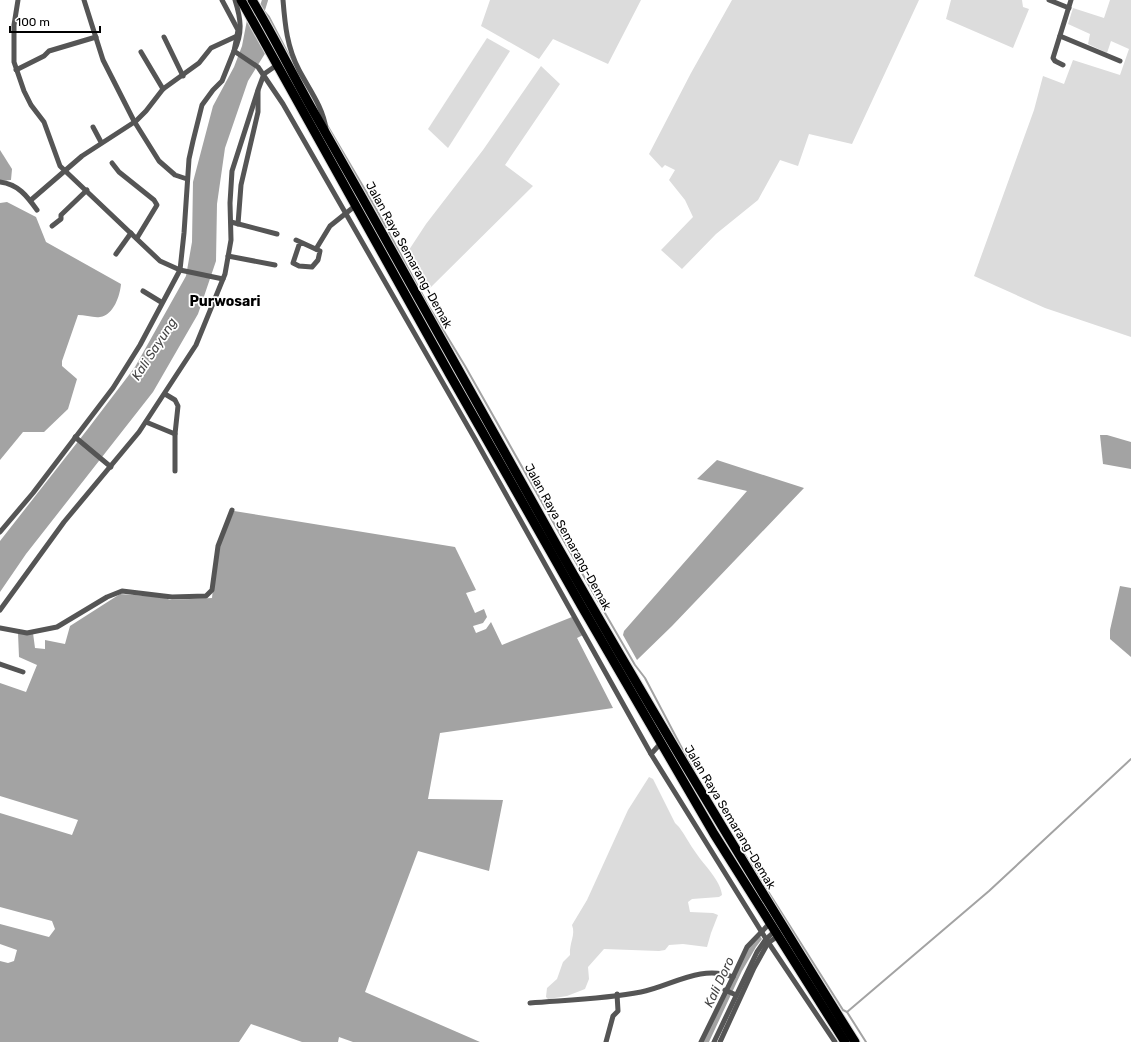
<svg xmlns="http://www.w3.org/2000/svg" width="1131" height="1042" font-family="Rubik,sans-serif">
<rect width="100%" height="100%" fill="#fff"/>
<g fill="#dcdcdc">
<path d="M490 0H641L608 64 553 39 539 59 481 26Z"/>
<path d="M732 0H919L852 144 809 134 798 166 780 160 758 200 716 234 682 269 661 250 693 217 685 200 669 180 675 170 665 165 662 168 649 154 691 73Z"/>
<path d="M951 0H1022L1023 7 1029 9 1013 48 946 19Z"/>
<path d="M1110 0H1131V337L1045 308 974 276 1034 110 1043 76 1064 84 1073 60 1120 75 1129 49 1111 41 1107 53 1088 44 1090 34 1068 24 1073 8 1104 18Z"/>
<path d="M487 38 510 51 448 148 428 129Z"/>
<path d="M541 66 560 84 505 165 533 186 427 291 405 256 426 224 483 150Z"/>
<path d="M649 777 653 779 675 823 679 827C685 835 690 845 696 853 704 865 721 881 722 895L719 897 692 899 688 902 690 912 713 913 718 915 711 933 707 947 683 944 669 945 665 950 659 951 604 949 588 967 589 979 585 989 567 996 548 999 546 997 547 988 557 979 563 962 570 955C569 943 576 935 572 925L587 900 628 810Z"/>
</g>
<g fill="#a3a3a3">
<path d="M247 20 266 52 248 81 225 148 217 204 216 261 198 314 153 392 26 554 0 592V541L87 430 135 367 186 276 192 242 193 182 213 106 234 67 242 46Z"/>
<path d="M0 150 12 169 11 180 0 181Z"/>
<path d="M7 202 36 217 46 242 121 284C120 295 114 315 100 317 94 318 85 315 78 315L62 361V366L77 379 68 409 44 432H23L0 460V203Z"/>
<path d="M1100 435H1107L1131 442V469L1103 464Z"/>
<path d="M717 460 804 488 672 626 637 660 623 635 624 631 747 491 697 479Z"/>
<path d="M234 511 455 547 476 590 466 593 475 613 484 609 487 617 483 623 473 626 476 633 486 629 491 622 502 645 572 617 583 635 577 638 613 708 440 733 428 799 503 800 489 871 418 851 365 992 480 1042H353L339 1037 338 1042H302L251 1024 239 1042H0V961L8 963 14 961 17 950 0 944V924L49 937 55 929 52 921 0 907V813L72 835 78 820 0 796V683L26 692 37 665 19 657 18 633H33L35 648 45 649V640L65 644 70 626 120 594 163 597 170 600 212 598 215 568 221 540Z"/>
<path d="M1120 586 1131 588V657L1110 639V630Z"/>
<path d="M760 936 762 939 756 947 742 971 709 1042H703L745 953 754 940Z"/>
</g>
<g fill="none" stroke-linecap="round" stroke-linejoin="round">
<g stroke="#a3a3a3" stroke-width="2">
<path d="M263 10 269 17 308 92"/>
<path d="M327 125 374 205 428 305 465 366 591 589 635 665 645 678 695 773"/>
<path d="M738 844 843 1010 847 1012 866 1042"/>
<path d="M847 1012 989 891 1131 759"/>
</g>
<path stroke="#a3a3a3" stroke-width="6" d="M256 29 265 0"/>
<g stroke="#dbdbdb" stroke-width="11">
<g id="highway">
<path d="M241 0 450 375 582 607 714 834 845 1042"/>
<path d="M252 0C275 38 294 78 316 116 397 258 476 401 556 544 652 712 752 878 855 1042"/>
</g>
</g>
<g stroke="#555" stroke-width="5">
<path d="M18 0 14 25V62L24 91 31 105 44 122 60 166 160 261 180 270 223 279"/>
<path d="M84 0 103 60 134 121 159 161 175 175 187 179"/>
<path d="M235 0C241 19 243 33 234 51L258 67 283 104 475 439 651 754 766 939 835 1042"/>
<path d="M283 0C285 25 287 47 299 70 309 89 323 107 326 129"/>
<path d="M1049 0 1069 8"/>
<path d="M1060 36 1120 61"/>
<path d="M164 37 183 76"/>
<path d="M141 52 163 89"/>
<path d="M1063 65 1055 61 1053 58 1071 0"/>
<path d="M16 70 44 56 49 51 96 37"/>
<path d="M93 127 101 142"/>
<path d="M112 163 119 172 154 200 157 205 137 238"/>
<path d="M0 182C18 184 27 196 37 210"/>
<path d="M31 200 82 156 136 121 146 111 163 89 199 63 211 48 237 36"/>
<path d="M231 222 277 234"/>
<path d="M238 224 241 185 258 112V91"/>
<path d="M52 226 61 219V215L87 190"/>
<path d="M296 240 320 251 318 260 312 267 299 266 293 263 300 242"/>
<path d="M316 249 330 226 355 206"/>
<path d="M116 254 131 233"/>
<path d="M228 256 275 265"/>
<path d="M143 291 161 302"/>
<path d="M165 394 175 400 178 406 175 434V471"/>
<path d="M146 422 175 434"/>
<path d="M75 437 111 467"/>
<path d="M0 532 33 493 113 388 140 345 180 270 184 233 189 159 193 141 202 105 213 90 222 81 234 51 237 36 238 30 222 0"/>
<path d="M0 610 64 522 139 432 196 345 225 274 231 240 230 203 232 171 258 90 264 74 277 65"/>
<path d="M0 628 27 633 57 627 107 597 122 591 172 597 206 596 212 590 218 546 232 510"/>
<path d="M0 664 23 672"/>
<path d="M651 754 661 743"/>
<path d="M725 990 736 995"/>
<path d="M530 1003C567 1000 605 999 641 992 671 986 701 964 733 977L747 947 770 923"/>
<path d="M606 1042 613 1016 618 1011 617 994"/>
<path d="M701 1042 733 977"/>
<path d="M714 1042 757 952 766 939 775 931"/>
<path d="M720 1042 754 968 768 943 778 936"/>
</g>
<use href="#highway" stroke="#000" stroke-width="9"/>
</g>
<g text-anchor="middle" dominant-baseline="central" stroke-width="3.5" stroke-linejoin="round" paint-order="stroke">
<g font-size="12" fill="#000" stroke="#fff">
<text transform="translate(409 255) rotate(61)">Jalan Raya Semarang-Demak</text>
<text transform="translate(568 537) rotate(61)">Jalan Raya Semarang-Demak</text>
<text transform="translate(730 817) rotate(59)">Jalan Raya Semarang-Demak</text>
</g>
<g font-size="13" font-style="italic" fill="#444" stroke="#fff">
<text transform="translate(154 349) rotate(-57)">Kali Sayung</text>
<text transform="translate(719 982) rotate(-65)">Kali Doro</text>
</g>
<g font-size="14" font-weight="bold" fill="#000" stroke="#fff">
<text x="225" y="301">Purwosari</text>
</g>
</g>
<path d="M10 26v6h90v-6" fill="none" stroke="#000000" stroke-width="2"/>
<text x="16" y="26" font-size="12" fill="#000000" stroke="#ffffff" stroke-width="3" paint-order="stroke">100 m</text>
</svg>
